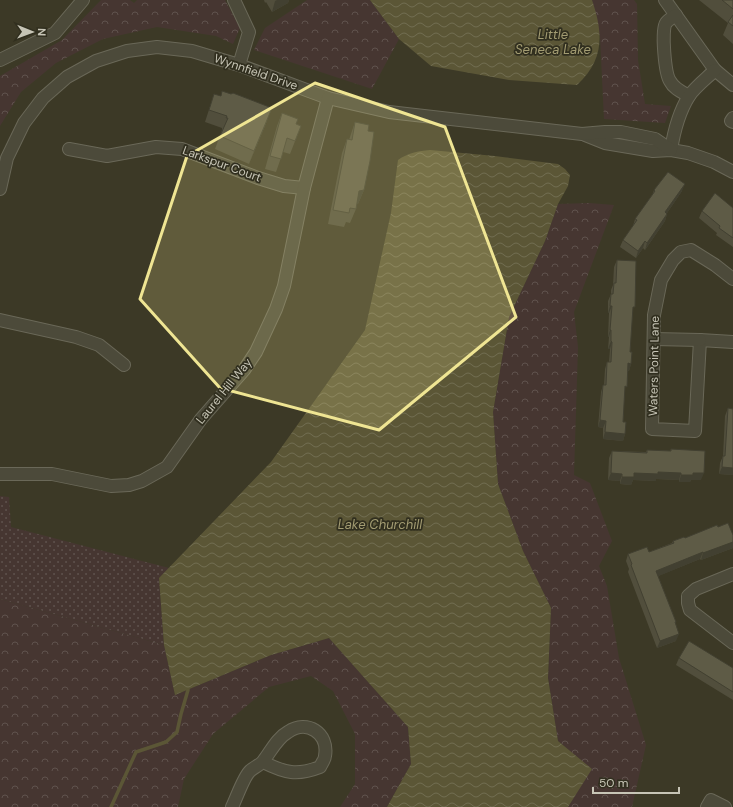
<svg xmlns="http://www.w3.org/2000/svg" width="733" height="807" font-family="'DM Sans',sans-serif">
<defs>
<pattern id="grass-dots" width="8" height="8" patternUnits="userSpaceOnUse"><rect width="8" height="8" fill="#463631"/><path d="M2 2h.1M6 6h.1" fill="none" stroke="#5f524d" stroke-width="1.8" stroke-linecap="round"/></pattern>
<pattern id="forest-crowns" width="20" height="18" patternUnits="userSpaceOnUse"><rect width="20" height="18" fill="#463631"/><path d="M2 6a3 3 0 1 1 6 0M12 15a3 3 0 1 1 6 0" fill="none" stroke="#5f524d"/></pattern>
<pattern id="water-waves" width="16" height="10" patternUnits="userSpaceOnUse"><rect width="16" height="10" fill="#5b5636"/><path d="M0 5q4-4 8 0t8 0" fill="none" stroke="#716d51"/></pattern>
</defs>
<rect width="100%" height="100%" fill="#3c3926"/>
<path fill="url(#grass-dots)" d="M0 496 9 497 11 527 169 568 159 578 164 645 0 599Z"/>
<g fill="url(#forest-crowns)">
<path d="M101 0H130L134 3 137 0H225L240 28 233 44 216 36 157 27 103 39 56 63 21 92 0 126V76L62 40Z"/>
<path d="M307 0H370L399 39 372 89 254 50 265 28Z"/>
<path d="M592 0H634L637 4 638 60 645 104 671 106 665 123 604 119 600 37Z"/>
<path d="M589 203 614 205 574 312 578 347 574 475 590 483 612 541 599 566 607 586 619 658 646 745 632 807H568L591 769 558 741 548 678 551 608 523 551 498 484 493 412 509 317 545 241 558 204Z"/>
<path d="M0 599 164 645 175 695 271 655 329 638 408 727 411 764 387 807H340L355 784V734L333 691 311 676 269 687 213 734 184 779 178 807H0Z"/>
</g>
<g fill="url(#water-waves)">
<path d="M370 0H592C603 33 605 59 577 85L509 80 431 66 399 39Z"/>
<path d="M430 150 495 156 558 164 565 169 570 175 568 186 558 204 545 241 509 317 493 412 498 484 523 551 551 608 548 678 558 741 592 769 568 807H387L411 764 408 727 329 638 271 655 175 695 164 645 159 578 271 462 365 330 391 213 398 160C408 153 418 151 430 150Z"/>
</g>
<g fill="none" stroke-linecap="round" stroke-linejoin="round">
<path stroke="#5b5636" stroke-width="3.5" d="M111 807 136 752 166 742 177 732 181 714 188 690"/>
<g stroke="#6a6858" stroke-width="14">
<g id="minor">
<path d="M234 0 249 32 239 65"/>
<path d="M665 0 715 70 733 85"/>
<path d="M676 15C673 17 668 20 666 23 661 30 665 74 670 81 674 89 682 92 689 96"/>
<path d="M0 60 55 33 83 0"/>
<path d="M733 118 731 121 733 122"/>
<path d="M585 135 605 143 653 151 671 150 688 153 714 162 733 172"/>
<path d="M69 149 107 156 156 147 182 149 258 178 284 186 304 188"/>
<path d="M671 150C674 131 679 112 689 96 696 86 707 78 715 70"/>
<path d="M0 189 7 158 24 123 43 98 67 77 96 61 127 51 157 47 192 51 239 65 328 98 389 112 582 134 605 132H621L655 139 671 150"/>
<path d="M733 279 715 265 691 250 681 252 673 260 661 280 654 315 652 429 695 431 700 340 733 342"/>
<path d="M0 320 76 337 99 345 124 365"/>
<path d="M654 339 700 340"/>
<path d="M0 474H52L111 486 129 485 142 481 167 467 201 419 244 370 256 352 276 309 284 286 304 188 328 98"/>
<path d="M733 574 696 589 688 596V603L690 610 733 643"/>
<path d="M232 807C236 799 244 776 250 771 254 767 261 765 264 760 271 751 277 738 288 732 307 719 329 733 325 756 325 759 322 763 320 767 297 776 285 773 263 762"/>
<path d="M707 807 711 800 725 807"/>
</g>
</g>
<use href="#minor" stroke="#4c4a3a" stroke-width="12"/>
</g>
<g fill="#514e3c">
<path d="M264 0H289L288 3 272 12 266 2 265 3Z"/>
<path d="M699 0H733V44L723 35 728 23Z"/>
<path d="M214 94 267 121 249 164 215 149 222 130V128L205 122Z"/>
<path d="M282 113 296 124 301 126 290 154 283 152 276 172 265 169 277 126Z"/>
<path d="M355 122 368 131 364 190 358 204H356V209L350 223 346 222 344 227 328 224 342 153 347 139 349 140Z"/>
<path d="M654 190 682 191 667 213V214L665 221 645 250 643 248 636 258 620 247 623 240 633 226 635 219 652 196Z"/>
<path d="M733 208V247L716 235 717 233 699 218 702 211Z"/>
<path d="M617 260 632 314 630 352 631 364 629 371H628L624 394 623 422 625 434 623 441 603 439V428L598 427 601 392 603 385H604L605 369 607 362H609L610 349H608L609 337H608L609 313H608V301L611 294V290L613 285 614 267Z"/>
<path d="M728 408 733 475 719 474 720 463 723 456 725 416Z"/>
<path d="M671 449 701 480H691L690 482H679V480L656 479V481L633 480 631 485 620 484V481L608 480 609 458 612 451 646 452 647 450 670 451Z"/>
<path d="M685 538 733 548 701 560 700 559 658 576 676 622 675 624 676 641 657 648 628 572 629 569 626 561 628 554 649 552 672 543 673 541Z"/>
<path d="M679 658 733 668V700L676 665Z"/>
</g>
<g fill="#424031">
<path d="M277 0H289L288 3 272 12 275 1Z"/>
<path d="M272 108 267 121 249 164 254 151Z"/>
<path d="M685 184 682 191 663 219 665 212Z"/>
<path d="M364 190 358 204 354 205 359 191Z"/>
<path d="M667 214 665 221 645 250 647 243Z"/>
<path d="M645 241 643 248 636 258 638 251Z"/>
<path d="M610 306H612L609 313H608Z"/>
<path d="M610 330H611L609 337H608Z"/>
<path d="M611 341 612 342 610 349H608Z"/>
<path d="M628 363 631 364 629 371 626 370Z"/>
<path d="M600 420 606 421 603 428 598 427Z"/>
<path d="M605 432 625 434 623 441 603 439Z"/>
<path d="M722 467 733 468V475L719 474Z"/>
<path d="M658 472 681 473 679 480 656 479V481L633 480 631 485 620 484 622 477 634 473Z"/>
<path d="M611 473 622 474 620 481 608 480Z"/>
<path d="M693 473H704L701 480H691L690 482H679L681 475Z"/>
<path d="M733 542V548L701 560 703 553Z"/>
<path d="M703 552 700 559 654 578 656 571Z"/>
<path d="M679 634 676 641 657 648 660 641Z"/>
</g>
<g fill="#5e5b46" stroke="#424031">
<path d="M722 0H733V9Z"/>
<path d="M733 15V26L728 22Z"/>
<path d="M222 91 231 94 233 93 272 108 254 151 220 136 228 118H226L227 116 209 110 214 94 221 96Z"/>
<path d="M282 113 298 119 296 124 301 126 295 141 287 138 281 159 270 156Z"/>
<path d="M355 122 369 125 368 131 374 132 370 161 364 190 359 191 356 209 350 208 349 213 333 210 347 139 352 140Z"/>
<path d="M668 172 685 184 665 212 667 214 647 243 645 241 638 251 623 240 637 220 635 219 655 191 654 190Z"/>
<path d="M715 193 733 208V238L719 228 720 226 702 211Z"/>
<path d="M617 260 636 261 635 307H633L630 352H632L631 364 628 363 627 387 625 386 623 422H626L625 434 605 432 606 421 600 420 603 385H606L607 362H611L612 342 611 341V330H610L612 306H610L611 294H613L614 283H616Z"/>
<path d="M728 408 733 409V468L722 467 723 456H725Z"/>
<path d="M671 449 705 451 704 473H693V475H681V473L658 472V474L634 473V477H622V474L611 473 612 451 647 453V450L671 451Z"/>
<path d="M728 523 733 535V542L703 553V552L656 571 676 622H675L679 634 660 641 631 565 632 564 628 554 647 547 649 552 674 543 673 541 684 537 685 538 717 525 718 527Z"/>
<path d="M689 641 733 668V692L679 658Z"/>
</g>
<path fill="#efe593" fill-opacity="0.2" stroke="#efe593" stroke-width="3" stroke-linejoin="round" d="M315 83 445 127 516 317 379 430 220 388 140 299 187 156Z"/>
<g text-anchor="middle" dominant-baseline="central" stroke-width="3.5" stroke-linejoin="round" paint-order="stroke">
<g font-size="12" fill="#c7c5b6" stroke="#312f1f">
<text transform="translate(256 72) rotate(19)">Wynnfield Drive</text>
<text transform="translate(222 164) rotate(20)">Larkspur Court</text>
<text transform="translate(654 366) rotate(-89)">Waters Point Lane</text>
<text transform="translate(224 391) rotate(-51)">Laurel Hill Way</text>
</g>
<g font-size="13" font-style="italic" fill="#a39c72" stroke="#312f1f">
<text x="553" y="34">Little<tspan x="553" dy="15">Seneca Lake</tspan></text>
<text x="380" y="524">Lake Churchill</text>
</g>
</g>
<g transform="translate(32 32) rotate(91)" stroke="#312f1f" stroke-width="3" paint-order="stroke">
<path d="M0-3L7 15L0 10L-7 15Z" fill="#c7c5b6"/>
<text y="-6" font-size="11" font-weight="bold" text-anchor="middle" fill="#c7c5b6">N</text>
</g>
<path d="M593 787v6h86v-6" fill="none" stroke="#c7c5b6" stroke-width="2"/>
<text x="599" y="787" font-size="12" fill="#c7c5b6" stroke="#312f1f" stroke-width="3" paint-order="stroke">50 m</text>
</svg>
